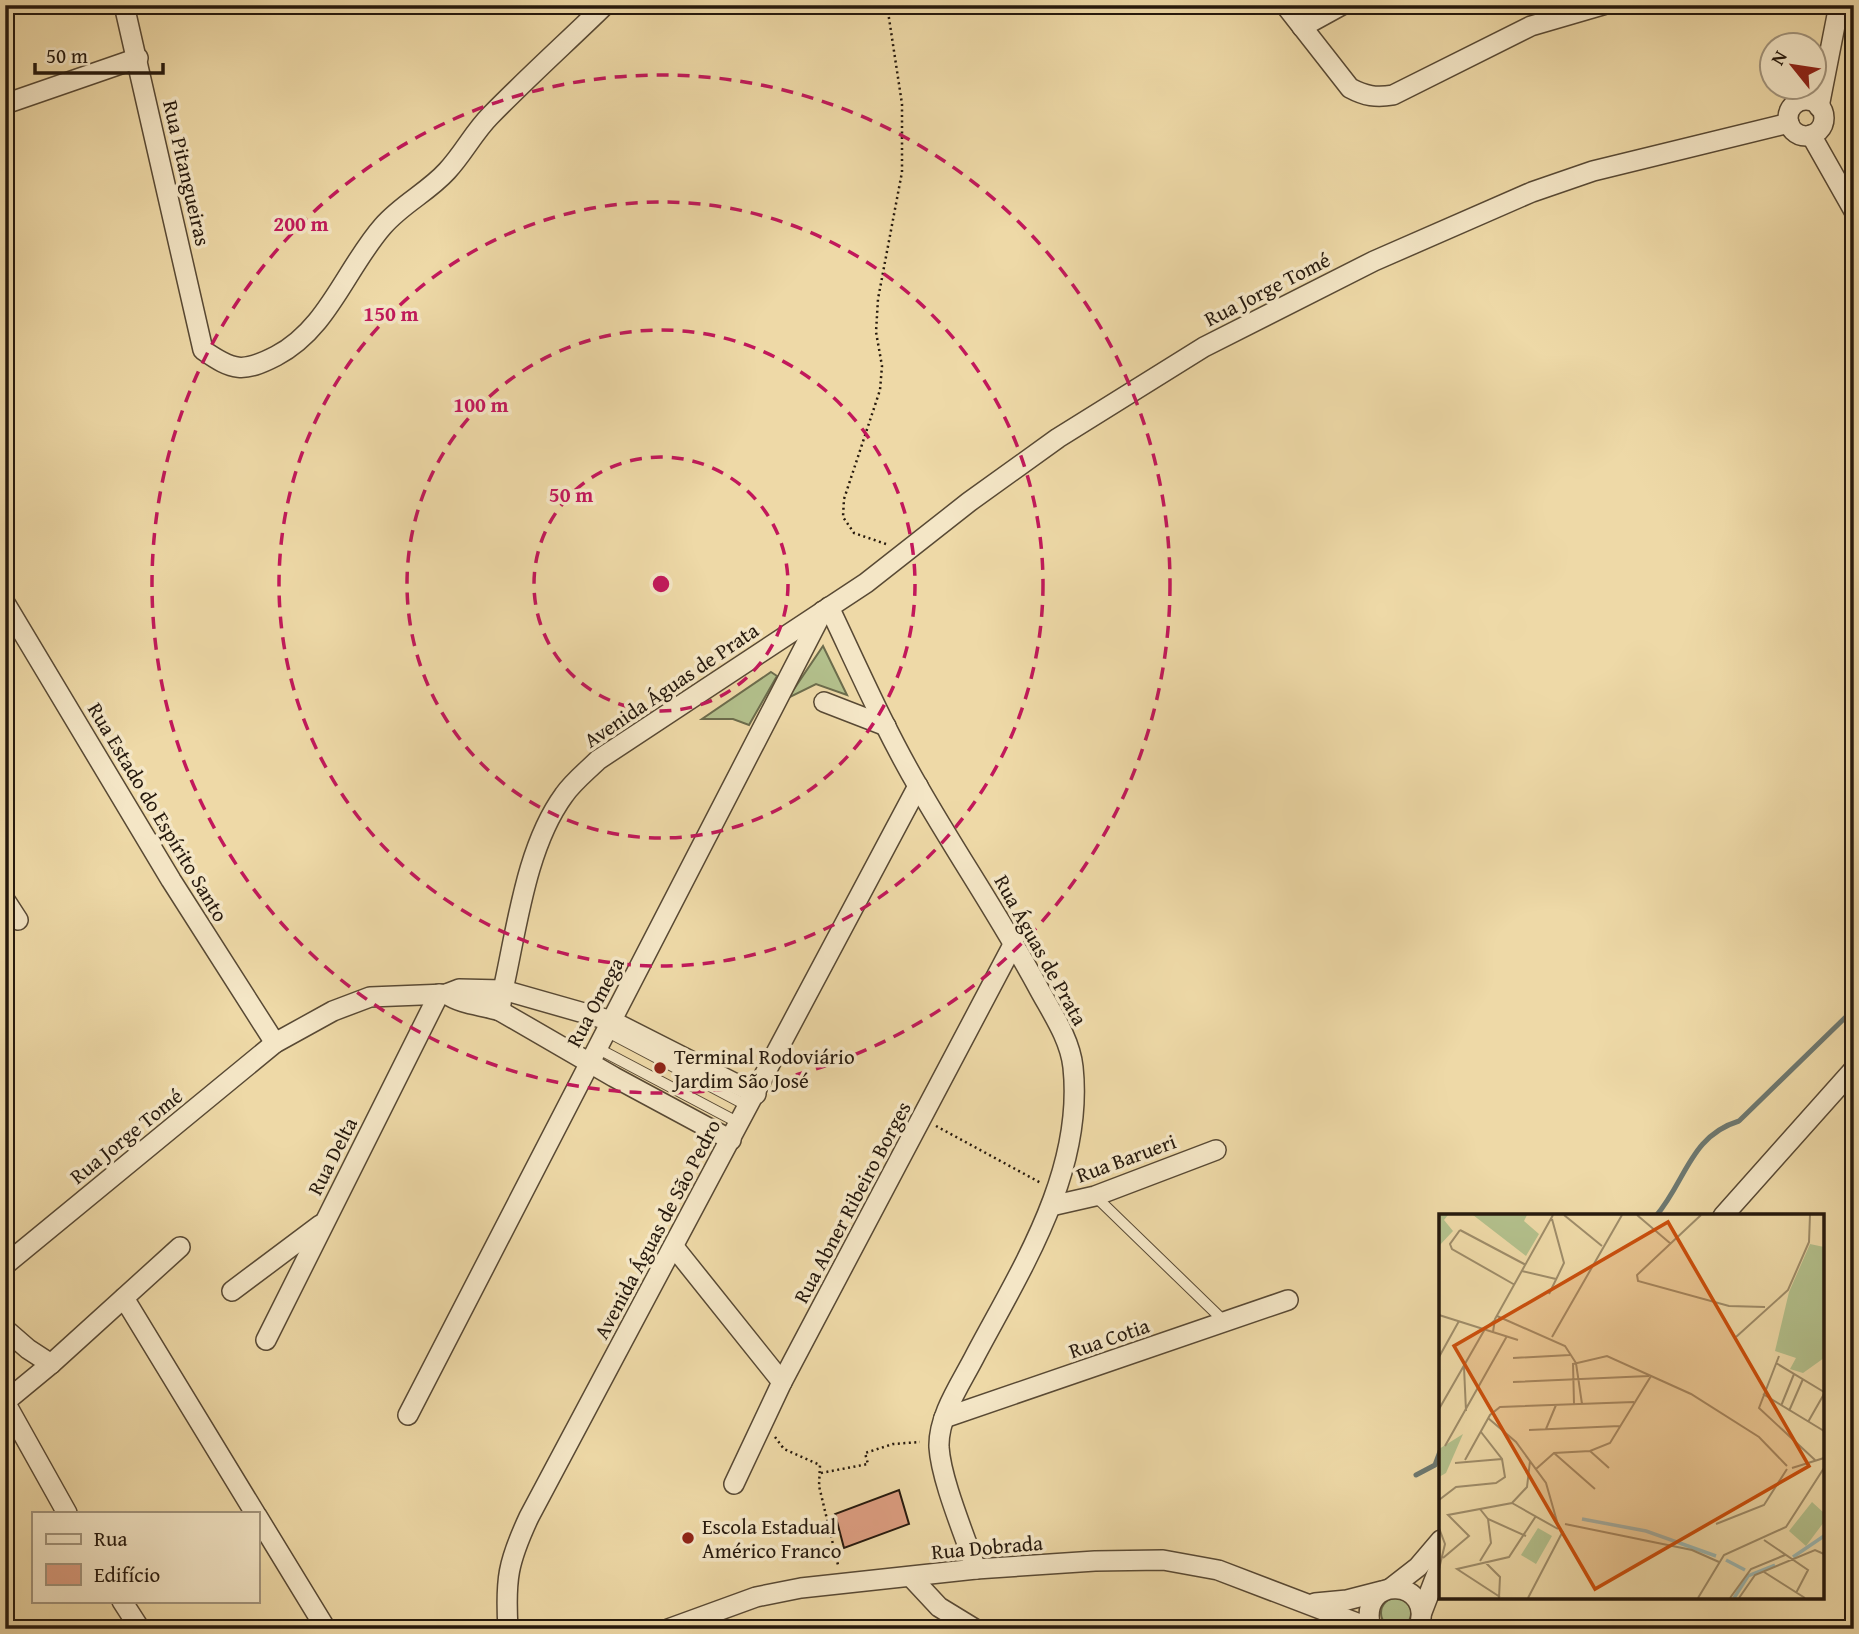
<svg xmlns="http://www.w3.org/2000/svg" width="1859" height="1634" font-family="'Gentium Book Plus',serif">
<rect width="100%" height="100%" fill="#eed9a7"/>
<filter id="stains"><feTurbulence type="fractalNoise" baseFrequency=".00286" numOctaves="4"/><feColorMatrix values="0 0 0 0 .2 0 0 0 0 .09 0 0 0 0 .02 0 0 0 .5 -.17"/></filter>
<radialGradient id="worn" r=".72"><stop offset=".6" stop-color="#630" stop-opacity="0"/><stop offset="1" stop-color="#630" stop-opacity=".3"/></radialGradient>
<g fill="#b3c08c" stroke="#6c6c4c" stroke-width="2">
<path d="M823 646 847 695 816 684 788 698Z"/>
<path d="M771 672 777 676 749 725 733 719H702Z"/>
<circle cx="1396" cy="1613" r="15"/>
</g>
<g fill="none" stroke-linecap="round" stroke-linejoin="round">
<g stroke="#6d7870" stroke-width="5">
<path d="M1656 1216C1686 1181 1690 1136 1739 1121L1854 1009"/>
<path d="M1416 1475 1435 1465 1441 1449"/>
</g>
</g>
<path fill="#dc9d80" stroke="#26190d" stroke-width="2" d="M899 1490 909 1524 844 1548 835 1514Z"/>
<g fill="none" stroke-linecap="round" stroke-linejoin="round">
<g stroke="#584934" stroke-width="12">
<g id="service">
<path d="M606 1031 748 1106"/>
<path d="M597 1048 739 1123"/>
<path d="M1095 1196 1226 1323"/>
</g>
</g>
<g stroke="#584934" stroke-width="22">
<g id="minor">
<path d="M124 5 203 350C233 371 243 373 276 356 328 329 346 268 383 226 402 204 428 192 447 171 463 154 474 132 490 116 527 78 567 42 605 5"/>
<path d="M1285 5 1350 88C1365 96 1376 98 1393 95L1531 26 1603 5"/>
<path d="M1302 27 1342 5"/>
<circle cx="1806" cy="118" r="18"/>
<path d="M5 104 138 58"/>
<path d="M1819 107 1839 5"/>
<path d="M1811 135 1854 211"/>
<path d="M5 603 171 880 275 1043"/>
<path d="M829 607C858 668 885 730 919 788 958 856 1002 920 1039 989 1052 1013 1070 1039 1073 1067 1084 1171 1023 1266 976 1354 962 1382 938 1415 939 1447 941 1480 965 1536 976 1569"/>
<path d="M824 702 886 726"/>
<path d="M5 900 18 920"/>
<path d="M446 994C462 1005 482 1005 500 1011L614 1077 731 1140"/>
<path d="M500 1011 503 990C517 928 526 847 564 795 573 782 587 771 598 760L866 583 969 502 1058 438 1204 347 1374 261 1532 192 1593 171 1789 123"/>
<path d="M1051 1206 1095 1196 1216 1150"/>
<path d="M1723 1216 1854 1069"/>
<path d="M674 1247 782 1382"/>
<path d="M5 1265 275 1043 333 1011 370 997 446 994 459 989 503 990 612 1021 756 1094"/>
<path d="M232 1291 320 1225"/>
<path d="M124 1298 255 1513"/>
<path d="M5 1329 28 1349 51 1364"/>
<path d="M266 1340 439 994"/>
<path d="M5 1402 51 1364 180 1247"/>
<path d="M5 1402 67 1513"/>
<path d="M408 1415 823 611"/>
<path d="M944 1418 1288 1300"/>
<path d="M734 1484 782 1382 1014 943"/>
<path d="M257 1516 326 1629"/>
<path d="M911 1577 939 1607 975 1629"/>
<path d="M1391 1588 1418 1567 1441 1540"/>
<path d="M122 1601 140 1629"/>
<path d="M1315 1603 1347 1600 1382 1591"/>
<path d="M1422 1612 1441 1563"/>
<path d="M508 1629C505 1579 508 1562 529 1517L918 786"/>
<path d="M668 1629 756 1597 801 1588 976 1569 1095 1561 1163 1560 1218 1570 1370 1628"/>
<path d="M1371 1629C1356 1572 1438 1579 1418 1629"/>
</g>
</g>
<g stroke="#26190d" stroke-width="2.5" stroke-dasharray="2 3.5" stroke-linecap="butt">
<path d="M886 544 854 533 843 517 844 499 880 390 882 366 876 332 878 299 902 172V104L887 5"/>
<path d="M936 1126 1041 1183"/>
<path d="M775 1437 784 1449 820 1465 819 1486 838 1565"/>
<path d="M821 1473 868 1464 865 1453 893 1444 920 1442"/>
</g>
<use href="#service" stroke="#f4e6c6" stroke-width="10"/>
<use href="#minor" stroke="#f4e6c6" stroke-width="19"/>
</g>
<g fill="none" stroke="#c2185b" stroke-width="3.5" stroke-dasharray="12 9">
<circle cx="661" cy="584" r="127"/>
<circle cx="661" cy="584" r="254"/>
<circle cx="661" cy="584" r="382"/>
<circle cx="661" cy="584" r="509"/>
</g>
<g fill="#8f2418" stroke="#f4e6c6" stroke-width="2.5">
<circle cx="660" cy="1068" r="7"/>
<circle cx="688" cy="1538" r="7"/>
</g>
<g text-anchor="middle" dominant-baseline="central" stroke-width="7" stroke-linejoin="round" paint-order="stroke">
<g font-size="21" fill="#26190d" stroke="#f4e6c6">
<text transform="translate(187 173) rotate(77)">Rua Pitangueiras</text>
<text transform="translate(1267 289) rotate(-27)">Rua Jorge Tomé</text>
<text transform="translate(671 685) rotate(-34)">Avenida Águas de Prata</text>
<text transform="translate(158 812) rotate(59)">Rua Estado do Espírito Santo</text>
<text transform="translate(1041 950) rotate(61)">Rua Águas de Prata</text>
<text transform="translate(595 1002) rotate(-62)">Rua Omega</text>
<text transform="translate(126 1136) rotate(-39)">Rua Jorge Tomé</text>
<text transform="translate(332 1156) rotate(-63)">Rua Delta</text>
<text transform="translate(1126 1158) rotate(-20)">Rua Barueri</text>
<text transform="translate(852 1202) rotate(-62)">Rua Abner Ribeiro Borges</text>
<text transform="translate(657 1229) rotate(-62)">Avenida Águas de São Pedro</text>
<text transform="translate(1109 1338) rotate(-19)">Rua Cotia</text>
<text transform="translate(987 1547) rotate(-5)">Rua Dobrada</text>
</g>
<g font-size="21" fill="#26190d" stroke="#f4e6c6" text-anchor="start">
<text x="674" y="1056">Terminal Rodoviário<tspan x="674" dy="24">Jardim São José</tspan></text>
<text x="702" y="1526">Escola Estadual<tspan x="702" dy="24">Américo Franco</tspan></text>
</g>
</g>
<g transform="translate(1439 1214)">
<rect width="385" height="385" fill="#eed9a7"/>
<path d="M0 1H9L5 6 14 17 0 32ZM34 1H88L85 7 100 20 87 42ZM371 30 385 33V144L364 159 351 155 357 144 336 137 350 78ZM24 220 7 259 0 263V235ZM373 288 385 299V308L367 332 350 317ZM99 314 113 322 97 350 82 341Z" fill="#b3c08c"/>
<path fill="none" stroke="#9db8b2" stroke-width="3.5" d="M143 305 207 317 277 342M354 343 385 322M287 346 306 356M295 384 309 362 336 351"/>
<path fill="none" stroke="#9e8c69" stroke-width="2" d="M125 1 163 32M198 1 232 30M262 1 198 61 199 67 290 92 326 93M21 16 11 30 13 35 76 71M21 16 87 51M83 57 117 65M110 80 125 49 113 5M0 101 79 126M58 102 126 132 137 149 143 190M54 118 56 105 114 1M113 123 183 1M297 123 349 76 370 28 371 1M340 142 320 194 376 246M0 143 20 107M74 144 131 141M134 149 135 190M337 149 385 178M134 150 168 142 252 180 320 223 348 252M25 153 27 197M74 168 210 162M324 180 385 217M342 192 355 160M0 195 46 115 56 106M350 197 364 165M49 204 77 228 107 269 119 311M369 208 385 180M107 215 117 191M90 216 181 212M6 232 68 122M151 237 170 254M115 239 156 275M26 246 51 201 61 193 195 188M16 249 63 245M353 254 385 244M97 255 115 239 151 237 171 229 212 162M0 286 17 273 57 269 66 263 63 245 42 218M73 289 119 315M41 295 49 305 87 322M126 310 253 336 280 348M277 310 325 291 348 255M0 314 6 330 0 355M325 326 369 356 357 379M4 344 30 322 9 301 73 289 88 273 91 247M41 347 52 329 49 305M46 348 61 363 60 384M325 358 366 384M61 383 18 355 70 343 97 302M89 384 124 317M259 384 285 341 347 313 385 254M291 384 312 355 346 341M300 384 316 361 376 336 385 340"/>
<path fill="#cb4f0c" fill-opacity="0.15" stroke="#cb4f0c" stroke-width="3.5" d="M229 8 370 252 156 375 15 132Z"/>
<rect width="385" height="385" fill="none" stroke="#26190d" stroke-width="3.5"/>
</g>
<circle cx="661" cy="584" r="10" fill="#c2185b" stroke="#f4e6c6" stroke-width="3.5"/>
<g font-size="21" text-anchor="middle" font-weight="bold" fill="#c2185b" stroke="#f4e6c6" stroke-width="7" stroke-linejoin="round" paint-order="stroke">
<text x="301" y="231">200 m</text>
<text x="391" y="321">150 m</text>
<text x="481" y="412">100 m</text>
<text x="571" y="502">50 m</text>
</g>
<rect width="1859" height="1634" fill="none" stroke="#eed9a7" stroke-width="28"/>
<rect x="7" y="7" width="1845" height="1620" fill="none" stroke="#26190d" stroke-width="3.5"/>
<rect x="14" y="14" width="1831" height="1606" fill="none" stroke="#26190d" stroke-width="2"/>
<rect x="32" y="1512" width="228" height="91" fill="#f4e6c6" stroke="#a2947c" stroke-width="2"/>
<rect x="46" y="1534" width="35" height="10" fill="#f4e6c6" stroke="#a2947c" stroke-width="2"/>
<text x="94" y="1546" font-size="21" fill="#26190d">Rua</text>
<rect x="46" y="1564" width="35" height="21" fill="#dc9d80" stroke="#a2947c" stroke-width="2"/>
<text x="94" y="1582" font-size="21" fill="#26190d">Edifício</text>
<g transform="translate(1793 66) rotate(300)"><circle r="33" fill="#f4e6c6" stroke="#a2947c" stroke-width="2"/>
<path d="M0-5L12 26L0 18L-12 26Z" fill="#8f2418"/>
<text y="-10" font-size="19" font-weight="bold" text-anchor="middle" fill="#26190d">N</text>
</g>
<path d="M35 63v10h128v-10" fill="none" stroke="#26190d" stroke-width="3.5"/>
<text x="46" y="63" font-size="21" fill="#26190d" stroke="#f4e6c6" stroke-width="5" paint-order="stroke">50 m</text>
<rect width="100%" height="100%" filter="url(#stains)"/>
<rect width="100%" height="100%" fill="url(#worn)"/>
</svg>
